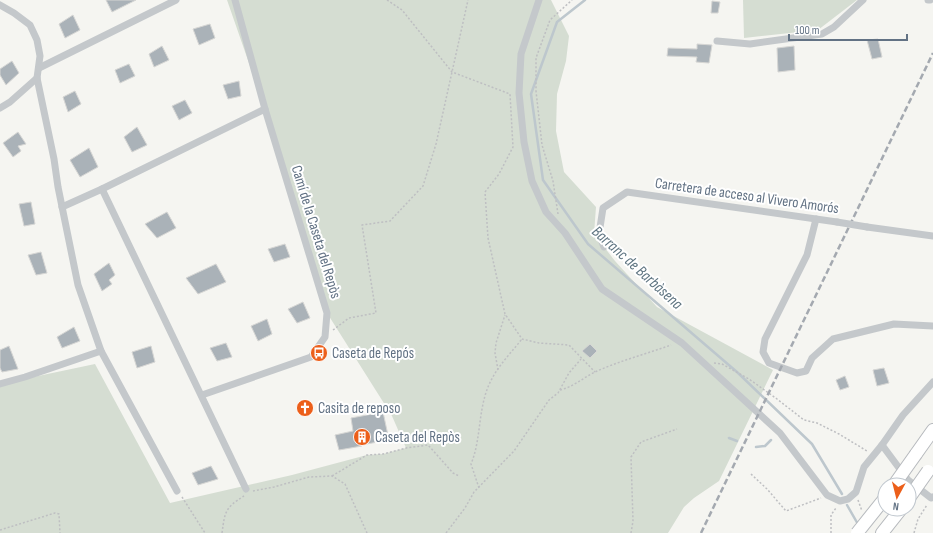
<svg xmlns="http://www.w3.org/2000/svg" width="933" height="533" font-family="'Sofia Sans Condensed',sans-serif">
<rect width="100%" height="100%" fill="#f5f5f1"/>
<g fill="#d5ddd2">
<path d="M227 0H551L569 36 566 61 557 94 556 131 564 172 596 207 594 234 615 261 657 307 773 370 719 481 694 498 684 507 668 533H0V384L95 364 170 503 292 475 367 455 383 454 406 448 392 416 327 313 265 109Z"/>
<path d="M743 0H857L818 30 744 38Z"/>
</g>
<g fill="none" stroke-linecap="round" stroke-linejoin="round">
<g stroke="#bdc7cd" stroke-width="2.5">
<path d="M585 0 557 22 531 94 543 180 588 244 737 372 812 444 842 494"/>
<path d="M729 438 737 441"/>
<path d="M756 447 765 446 771 440"/>
<path d="M847 505 859 526"/>
</g>
</g>
<g fill="#aab2b8" stroke="#d6d6d4">
<path d="M106 0H136L112 12Z"/>
<path d="M712 1 720 2 718 13H711Z"/>
<path d="M73 15 80 30 65 38 59 24Z"/>
<path d="M210 24 215 38 199 45 193 29Z"/>
<path d="M878 39 882 57 872 59 867 40Z"/>
<path d="M697 44 712 45 709 63 696 62 697 57 667 56 668 48 697 49Z"/>
<path d="M162 46 169 60 154 67 149 54Z"/>
<path d="M794 46 795 70 778 72 777 48Z"/>
<path d="M12 61 19 73 6 85 0 75V69Z"/>
<path d="M129 64 135 76 120 83 115 70Z"/>
<path d="M239 81 241 96 228 99 223 85Z"/>
<path d="M75 91 81 104 68 112 63 97Z"/>
<path d="M185 100 192 113 179 120 172 106Z"/>
<path d="M137 127 147 145 132 152 124 137Z"/>
<path d="M18 132 26 144 18 146 21 151 13 157 3 143Z"/>
<path d="M89 148 98 167 80 177 70 160Z"/>
<path d="M31 202 35 224 24 226 19 204Z"/>
<path d="M167 212 176 228 157 238 145 224Z"/>
<path d="M285 244 290 257 274 262 268 249Z"/>
<path d="M41 252 47 273 36 275 28 255Z"/>
<path d="M109 263 115 275 109 280 112 284 102 291 94 274Z"/>
<path d="M216 264 226 282 198 294 186 278Z"/>
<path d="M303 302 310 318 297 323 288 309Z"/>
<path d="M267 319 272 334 258 341 251 326Z"/>
<path d="M74 327 80 341 62 348 57 337Z"/>
<path d="M226 343 232 357 217 361 210 348Z"/>
<path d="M590 344 597 351 590 358 582 351Z"/>
<path d="M9 346 18 369 2 372 0 368V350Z"/>
<path d="M151 346 155 362 137 368 132 352Z"/>
<path d="M884 368 889 383 877 386 873 370Z"/>
<path d="M845 376 849 387 840 390 836 380Z"/>
<path d="M383 412 389 440 361 445 362 446 339 450 335 435 353 431 351 418Z"/>
<path d="M211 466 218 479 198 485 192 473Z"/>
</g>
<g fill="none" stroke-linecap="round" stroke-linejoin="round">
<g stroke="#b6b9bd" stroke-width="14">
<g id="highway">
<path d="M916 454 933 430"/>
<path d="M882 533 901 509"/>
</g>
</g>
<g stroke="#bebfc2" stroke-width="1.5" stroke-dasharray="2 2" stroke-linecap="butt">
<path d="M387 0 402 10 452 72 510 94 513 147 499 174 485 192 488 238 505 314 522 339 539 343 569 345 595 372"/>
<path d="M558 214 553 181 542 145 536 91V58L550 20 572 0"/>
<path d="M333 330 349 318 376 313 362 225 390 221 423 186 436 144 468 0"/>
<path d="M714 363 722 364 749 379 777 399 804 420 817 423 839 434 867 451"/>
<path d="M498 370 495 353 496 343 505 315"/>
<path d="M560 390C573 387 583 378 595 372 619 361 646 354 671 345"/>
<path d="M751 474 767 489 786 511 821 498"/>
<path d="M332 476 367 455 383 454 406 448 428 445 453 473 459 476"/>
<path d="M479 488 471 464C481 440 478 412 488 387 495 369 510 354 522 339"/>
<path d="M253 491 274 487 309 477 332 476 345 484 367 533"/>
<path d="M182 497 205 533"/>
<path d="M858 500 862 511"/>
<path d="M0 530 55 513 59 514 60 533"/>
<path d="M222 533C225 511 225 508 244 496"/>
<path d="M446 533 465 508 474 492 514 451 549 400 558 393 569 373 581 359"/>
<path d="M631 533 633 521 631 457 641 442 677 429"/>
<path d="M831 533V515L836 508"/>
<path d="M914 533 918 519 927 505"/>
</g>
<g stroke="#c4c8cb" stroke-width="7">
<path d="M539 0 521 54 519 93 524 142 532 181 546 212 565 233 602 289 682 343 780 433 827 495 840 501 848 499 856 492 864 467 882 445 903 415 933 382"/>
<path d="M928 0H930"/>
<path d="M0 5 14 13 30 25 37 40 40 56 37 78 54 159 58 187 78 285 101 351 177 491"/>
<path d="M717 41 750 44 822 34 834 27 863 0"/>
<path d="M39 68 176 0"/>
<path d="M0 108 10 102 37 78"/>
<path d="M102 189 246 489"/>
<path d="M62 207 102 189 265 109"/>
<path d="M816 219 807 255 765 339 763 352 769 363 797 373 806 371 812 358 833 339 894 324 933 326"/>
<path d="M867 227 933 236"/>
<path d="M604 247 599 234 603 208 627 192 837 222"/>
<path d="M0 384 25 377 101 351"/>
<path d="M202 395 311 357 325 337 327 313 265 109 235 0"/>
<path d="M882 445 908 480 931 498 933 497"/>
</g>
<use href="#highway" stroke="#fff" stroke-width="12"/>
<path stroke="#a4a9b0" stroke-width="2.5" stroke-dasharray="6 3" stroke-linecap="butt" d="M701 533 933 53"/>
<g stroke="#b6b9bd" stroke-width="14" stroke-linecap="butt">
<g id="highway-bridge">
<path d="M894 485 916 454"/>
<path d="M909 498 928 471"/>
<path d="M857 533 885 498"/>
</g>
</g>
<path stroke="#c4c8cb" stroke-width="7" d="M837 222 867 227"/>
<use href="#highway-bridge" stroke="#fff" stroke-width="12"/>
</g>
<defs>
<g id="bus-disc" transform="scale(0.9)"><circle r="9.5" fill="#ec5f1a" stroke="#fff"/><path d="M-5-6H5V4H4V6H2V4H-2V6H-4V4H-5ZM-3.5-4V0h7V-4ZM-3.5 1.2v1.5H-2V1.2ZM2 1.2v1.5H3.5V1.2Z" fill="#fff"/></g>
<g id="church-disc" transform="scale(0.9)"><circle r="9.5" fill="#ec5f1a" stroke="#fff"/><path d="M-1.2-6h2.4v3.5h3.3v2.4h-3.3V6h-2.4V-.1h-3.3v-2.4h3.3Z" fill="#fff"/></g>
<g id="building-disc" transform="scale(0.9)"><circle r="9.5" fill="#ec5f1a" stroke="#fff"/><path d="M-4-6H4V6H1V3H-1V6H-4ZM-2.5-4.3h1.7v1.8h-1.7ZM.8-4.3h1.7v1.8H.8ZM-2.5-1h1.7V.8h-1.7ZM.8-1h1.7V.8H.8Z" fill="#fff"/></g>
</defs>
<g fill-rule="evenodd">
<use href="#bus-disc" x="319" y="353"/>
<use href="#church-disc" x="305" y="408"/>
<use href="#building-disc" x="362" y="437"/>
</g>
<g text-anchor="middle" dominant-baseline="central" stroke-width="4" stroke-linejoin="round" paint-order="stroke">
<g font-size="15" fill="#627284" stroke="#fff">
<text transform="translate(747 196) rotate(8)">Carretera de acceso al Vivero Amorós</text>
<text transform="translate(316 232) rotate(73)">Camí de la Caseta del Repòs</text>
</g>
<g font-size="15" fill="#627284" stroke="#fff" text-anchor="start">
<text x="332" y="353">Caseta de Repós</text>
<text x="318" y="408">Casita de reposo</text>
<text x="375" y="437">Caseta del Repòs</text>
</g>
<g font-size="16" font-style="italic" fill="#5e7481" stroke="#fff">
<text transform="translate(637 268) rotate(42)">Barranc de Barbàsena</text>
</g>
</g>
<g transform="translate(897 497) rotate(187)"><circle r="19" fill="#ffffff" stroke="#c0c7ce"/>
<path d="M0-3L7 15L0 10L-7 15Z" fill="#ec5f1a"/>
<text y="-6" font-size="11" font-weight="bold" text-anchor="middle" fill="#627284">N</text>
</g>
<path d="M789 34v6h118v-6" fill="none" stroke="#627284" stroke-width="2"/>
<text x="795" y="34" font-size="12" fill="#627284" stroke="#ffffff" stroke-width="3" paint-order="stroke">100 m</text>
</svg>
